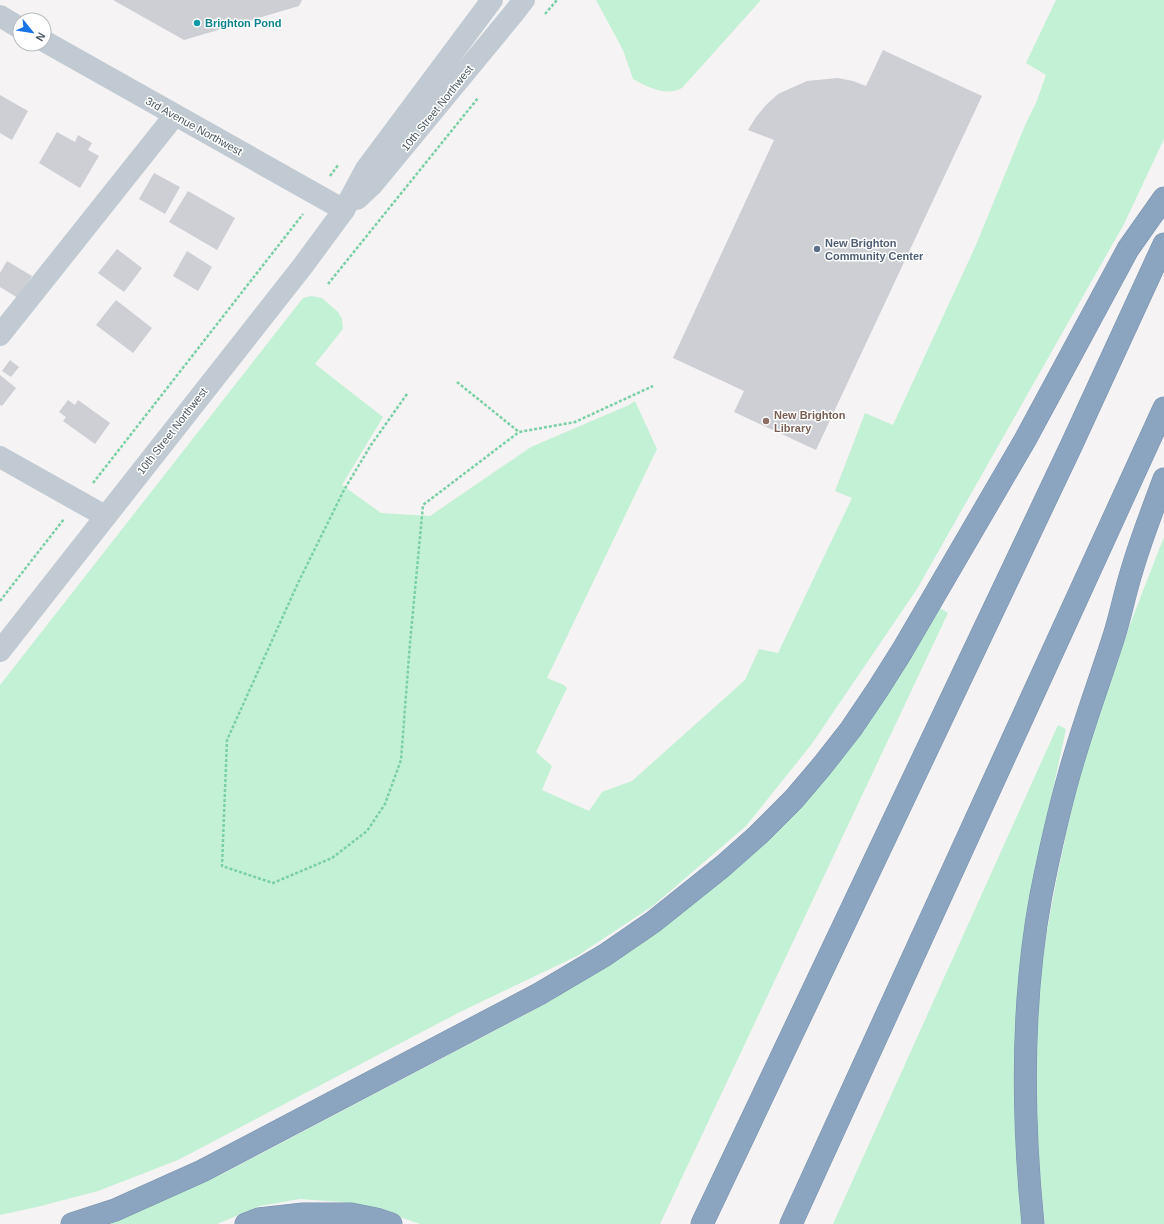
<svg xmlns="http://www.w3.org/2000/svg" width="1164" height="1224" font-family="Arial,sans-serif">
<rect width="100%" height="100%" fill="#f5f3f3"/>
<g fill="#c3f1d5">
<path d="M596 0H761L682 88C666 97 648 87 633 79L623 50Z"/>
<path d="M1056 0H1164V139L1124 224 917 589 811 745 746 826 654 905 577 956 458 1013 178 1160 98 1191 37 1207 0 1215V685L303 298 311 296 322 298 338 312 342 319 343 329 315 364 383 417 342 485 381 513 430 516 531 447 629 405 635 401 657 449 547 678 564 685 567 688 536 752 552 766 542 790 589 811 602 792 632 781 745 680 759 649 778 653 852 498 835 491 865 413 893 425 976 245 1026 123 1036 103 1046 75 1026 63Z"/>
<path d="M1164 537V1224H1045C1038 1158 1033 1092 1036 1026 1040 964 1051 904 1064 844 1073 800 1084 756 1098 713 1118 654 1141 596 1164 537Z"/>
<path d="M938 607 948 613 660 1224H420L371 1207 341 1202 300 1199 260 1206 217 1224H99L143 1208 222 1174 530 1012 616 959 727 872Z"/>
<path d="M1058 725 1066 729 1039 854 1019 986 1014 1083 1022 1224H833Z"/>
</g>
<g fill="#cdcfd5">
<path d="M113 0H302L299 6 184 40Z"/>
<path d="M883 50 982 96 816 450 734 412 744 391 673 358 774 140 748 130 756 117 766 105 778 94 807 81 838 78 853 81 866 86Z"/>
<path d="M0 95 28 111 12 140 0 133Z"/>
<path d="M57 132 75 142 78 135 92 143 88 150 99 156 80 188 39 163Z"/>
<path d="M154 173 180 187 165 214 139 199Z"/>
<path d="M188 191 235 218 217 250 169 222Z"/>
<path d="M117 249 142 268 124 292 98 273Z"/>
<path d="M187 251 212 267 198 291 173 276Z"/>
<path d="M7 261 32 276 18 298 0 287V273Z"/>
<path d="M116 300 152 328 133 353 96 325Z"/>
<path d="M10 360 19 367 11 377 2 371Z"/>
<path d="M0 375 16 388 2 406 0 405Z"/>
<path d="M68 400 75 405 78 400 110 423 95 444 63 421 66 417 59 412Z"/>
</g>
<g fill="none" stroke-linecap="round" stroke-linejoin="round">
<g stroke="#7690ad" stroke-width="23">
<g id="highway">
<path d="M72 1224 115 1210 202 1171 539 994 605 955 653 922 723 866 758 835 794 799 822 766 851 729 878 689 902 651 1025 440 1128 249 1164 198"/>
<path d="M246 1224 259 1219 303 1214H351L376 1219 391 1224"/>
<path d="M702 1224 1072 444 1164 244"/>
<path d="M791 1224 1164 408"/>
<path d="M1033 1224C1022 1115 1021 1003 1041 895 1049 855 1058 814 1069 775 1082 728 1099 683 1114 636 1121 614 1125 592 1132 570 1141 539 1153 509 1164 479"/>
</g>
</g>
<g stroke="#7ad0a6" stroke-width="2.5" stroke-dasharray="3 2" stroke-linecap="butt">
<path d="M545 14 557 0"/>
<path d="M330 176 339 164"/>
<path d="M328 284 478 98"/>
<path d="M457 382 519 432 575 422 653 386"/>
<path d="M407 394 371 445 344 490 298 583 227 740 222 866 273 883 332 858 367 831 385 804 401 760 410 643 423 505 519 432"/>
<path d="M93 483 303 214"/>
<path d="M0 601 64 519"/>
</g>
<g stroke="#c1cad2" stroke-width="22">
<path d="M0 16 20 28"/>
<path d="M44 41 344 210"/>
<path d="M357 199 372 185 513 14 524 0"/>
<path d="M0 335 175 115"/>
<path d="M0 457 105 516"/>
<path d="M0 651 302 267 344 210 366 169 492 0"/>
</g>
<use href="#highway" stroke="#8ba5c1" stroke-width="22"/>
</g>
<circle fill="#0f9aa8" stroke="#fff" stroke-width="1.5" cx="197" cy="23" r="4"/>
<circle fill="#5c6f8a" stroke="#fff" stroke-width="1.5" cx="817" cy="249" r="4"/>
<circle fill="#8d6e63" stroke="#fff" stroke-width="1.5" cx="766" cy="421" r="4"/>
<g text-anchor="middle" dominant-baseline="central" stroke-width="3" stroke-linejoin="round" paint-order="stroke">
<g font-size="11" font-weight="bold" fill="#0d838f" stroke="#fff" text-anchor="start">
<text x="205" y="23">Brighton Pond</text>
</g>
<g font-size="11" fill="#4a5661" stroke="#fff">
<text transform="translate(437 108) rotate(-51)">10th Street Northwest</text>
<text transform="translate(194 126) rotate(29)">3rd Avenue Northwest</text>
<text transform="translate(172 431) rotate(-52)">10th Street Northwest</text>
</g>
<g font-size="11" font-weight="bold" fill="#4e5e75" stroke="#fff" text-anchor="start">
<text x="825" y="243">New Brighton<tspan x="825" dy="13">Community Center</tspan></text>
</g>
<g font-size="11" font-weight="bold" fill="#785e54" stroke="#fff" text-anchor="start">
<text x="774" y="415">New Brighton<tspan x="774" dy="13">Library</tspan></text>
</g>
</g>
<g transform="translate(32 32) rotate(120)"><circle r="19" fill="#ffffff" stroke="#b7bbc0"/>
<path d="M0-3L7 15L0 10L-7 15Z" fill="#1a73e8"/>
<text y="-6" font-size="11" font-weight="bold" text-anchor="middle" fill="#4a5661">N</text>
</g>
</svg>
